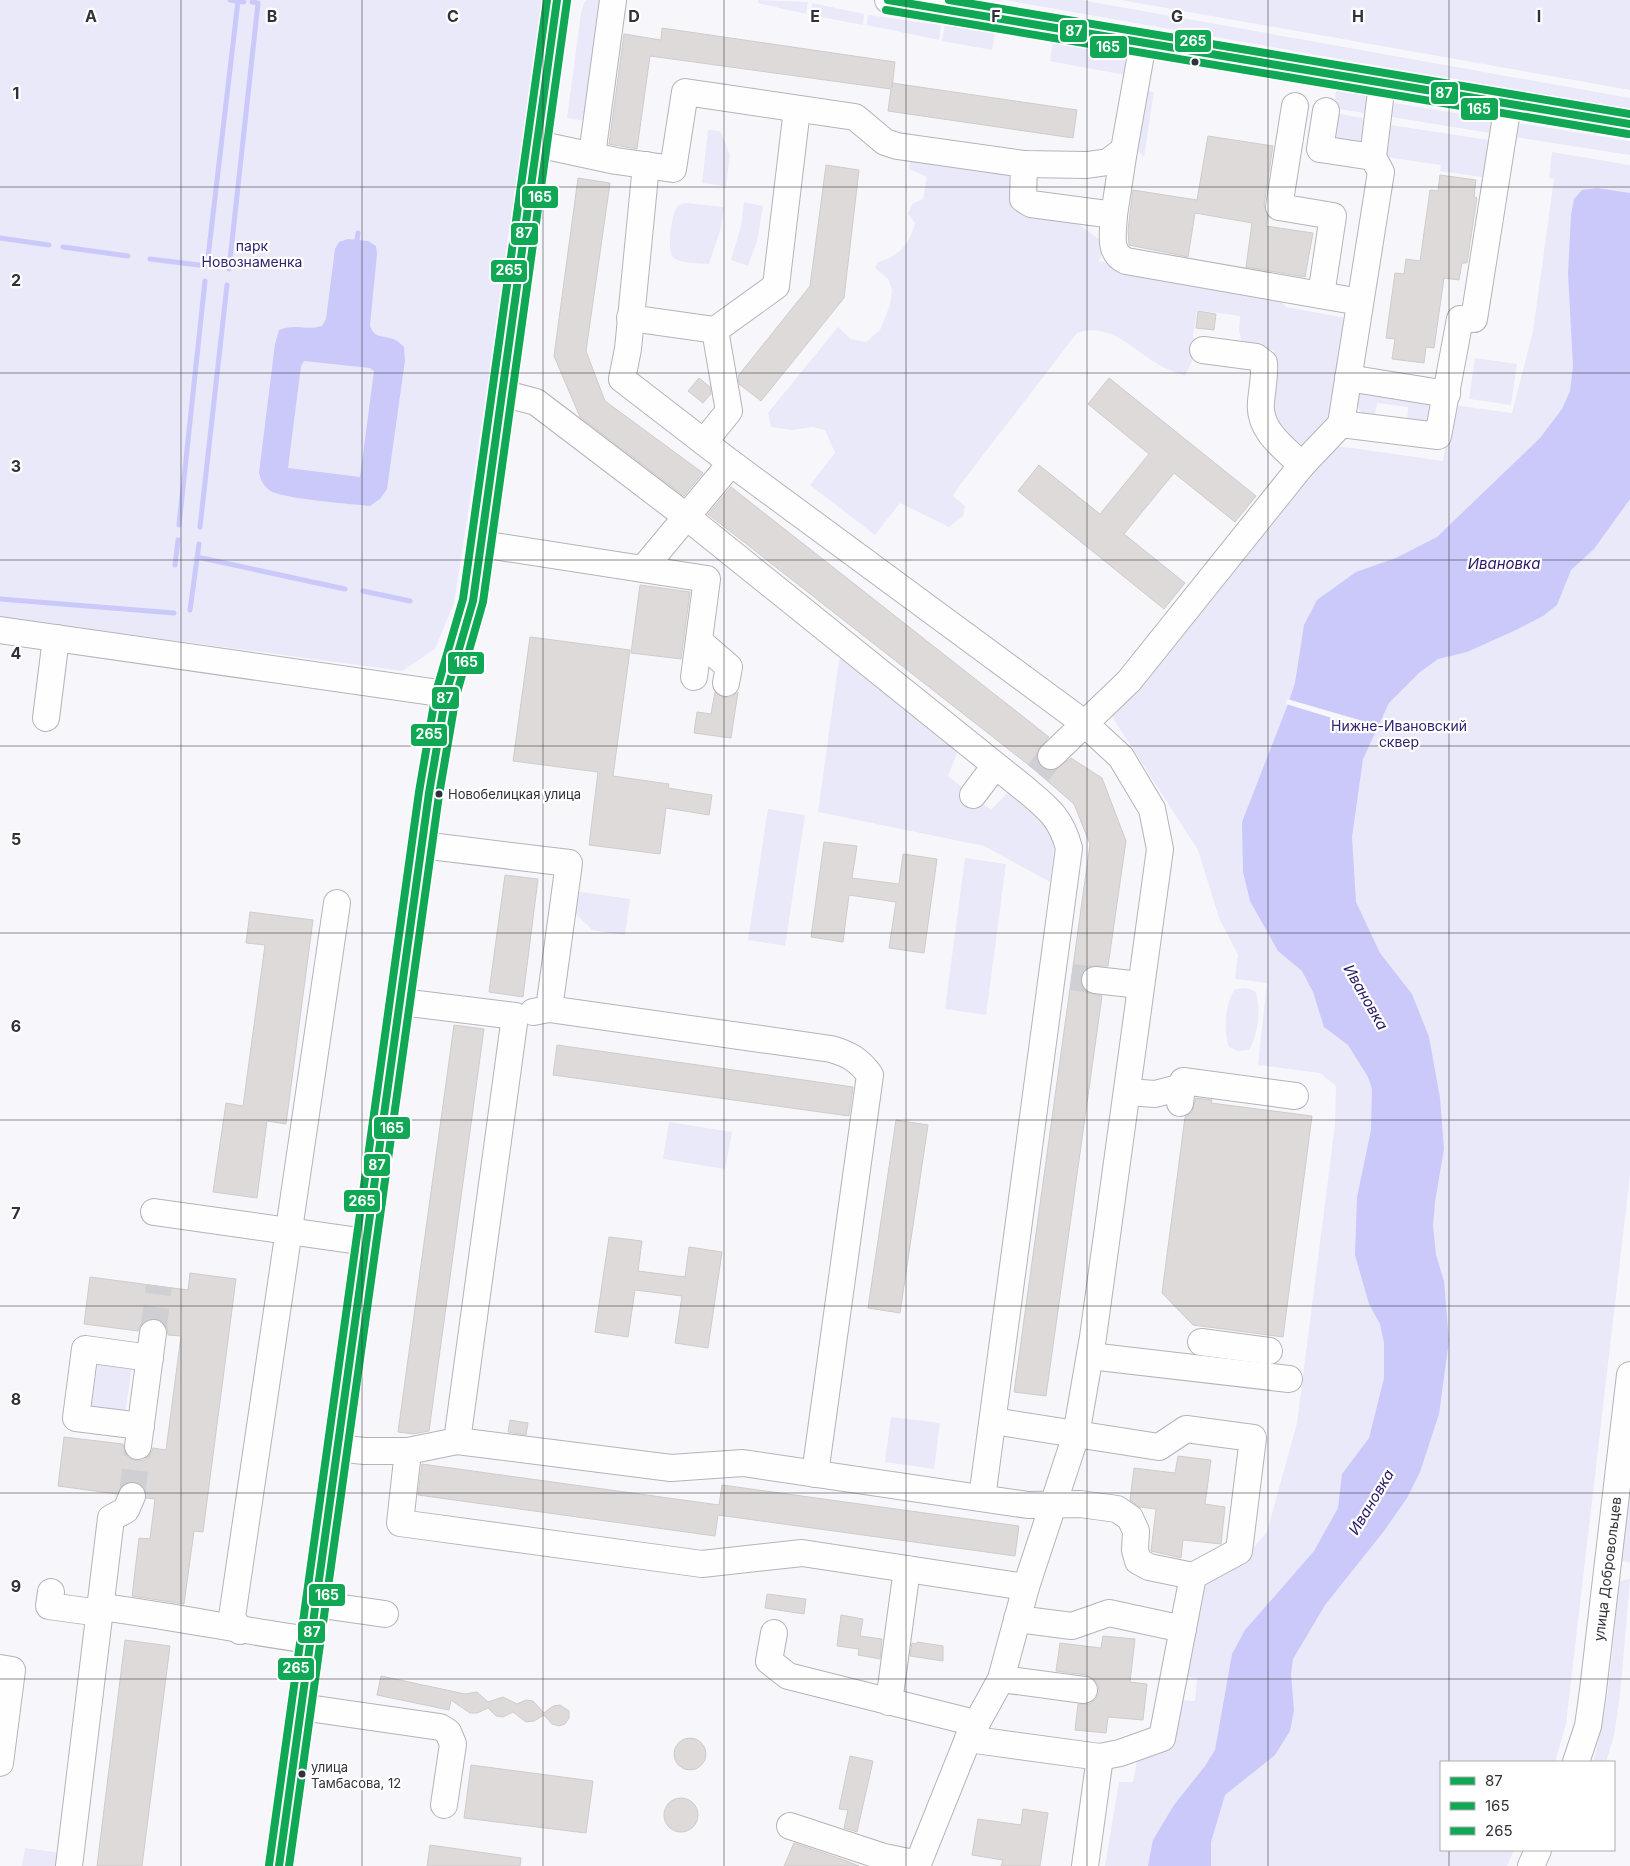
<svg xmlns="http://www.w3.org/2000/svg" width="1630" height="1866" font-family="Inter,sans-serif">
<rect width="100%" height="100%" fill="#f7f7fb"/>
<g fill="#e9e9f9">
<path d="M0 0H543L503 288 454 603 435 649 402 671 0 617Z"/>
<path d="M587 0H608L593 122 567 118 581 13 584 3Z"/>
<path d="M758 0 808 2 806 14 758 3Z"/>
<path d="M1005 0H1081L1630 98V110Z"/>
<path d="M1121 0H1630V90Z"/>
<path d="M812 3 864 14 863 25 811 15Z"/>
<path d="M868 15 941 25 939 40 867 25Z"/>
<path d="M945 25 995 32 992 50 942 41Z"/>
<path d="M1053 42 1120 54 1126 61 1125 75 1050 61Z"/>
<path d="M1138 90 1154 92 1144 157 1130 143Z"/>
<path d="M1336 90 1367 95 1364 113 1334 108Z"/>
<path d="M1394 103 1499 120 1496 134 1392 117Z"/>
<path d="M1333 113 1364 118 1360 144 1329 139Z"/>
<path d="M1517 123 1630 141V155L1515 137Z"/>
<path d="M1391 125 1495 141 1489 178 1440 171 1441 165 1386 157Z"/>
<path d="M708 130 720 131 730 155 726 186 702 183Z"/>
<path d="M1552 152 1630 165V1175L1566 1724 1555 1762H1441V1850H1514L1507 1866H1105L1119 1782H1133L1137 1760 1177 1700 1195 1701 1197 1678 1182 1676 1203 1584 1243 1559 1267 1532 1297 1423 1335 1125 1336 1086 1320 1073 1258 1065 1267 983 1235 979 1238 955 1219 918 1198 850 1111 715 1284 502 1338 446 1443 461 1452 405 1512 413 1533 331 1554 179 1549 178Z"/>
<path d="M910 153 1012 168 1011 204 1017 211 1073 220 1100 240 1102 254 1099 261 1277 294 1286 307 1346 318 1333 426 1307 457 1291 444 1268 403 1274 350 1243 344 1239 331 1240 316 1197 310 1193 336 1197 350 1185 376C1176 372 1165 369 1156 363 1131 348 1109 322 1077 333L960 485 953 496 965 506 963 516 949 527 900 503 875 535 810 485 835 453 825 430 813 427 792 430 771 427 768 413 838 327 851 339 866 342 880 330 890 305 892 290 888 279 875 268 878 262C899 257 910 243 915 223L908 214 912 204 923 199 927 177 909 169Z"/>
<path d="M744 202 763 206 757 241 748 266 731 260 741 226Z"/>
<path d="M686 203 724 207 721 228 709 264C699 263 682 264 674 258 666 253 671 213 678 206 679 205 685 203 686 203Z"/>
<path d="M1475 358 1517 364 1511 405 1469 399Z"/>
<path d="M1358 392 1434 400V422H1407L1408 407 1377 403 1375 415 1362 413 1356 404Z"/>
<path d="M847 656 960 746 948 776 991 810 1012 788 1049 817 1055 840 1050 882 984 846 818 812 839 660Z"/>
<path d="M768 809 805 815 785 946 748 940Z"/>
<path d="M965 858 1006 864 986 1015 945 1009Z"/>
<path d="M574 891 630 899 625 935 592 930 572 910Z"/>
<path d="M1246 988 1255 991C1262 1007 1258 1035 1249 1050L1238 1051 1229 1047C1223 1032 1225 1003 1235 989Z"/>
<path d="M669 1122 732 1132 725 1169 663 1159Z"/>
<path d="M98 1362 132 1367 125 1414 91 1409Z"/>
<path d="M891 1417 940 1423 934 1469 885 1462Z"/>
<path d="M1630 1484V1563L1621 1560Z"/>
<path d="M1630 1579 1620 1696 1614 1736 1606 1762H1593C1610 1704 1613 1642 1619 1581Z"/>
<path d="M25 1848 61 1853 59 1866H22Z"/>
</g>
<g fill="#cac9fa" fill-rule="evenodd">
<path d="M1597 188 1630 193V499L1594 549 1571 570 1557 605 1543 616 1516 630 1467 652 1438 659 1420 672 1389 703 1363 759 1352 837 1356 902 1380 953 1412 994 1429 1037 1440 1098 1444 1149 1435 1202 1433 1225 1436 1255 1444 1281 1449 1341 1439 1414 1420 1472 1407 1498 1384 1531 1325 1605 1293 1659 1291 1674 1294 1710 1290 1731 1275 1755 1225 1795 1211 1842V1866H1148L1153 1840 1174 1805 1205 1766 1215 1750 1232 1654 1245 1630 1314 1551 1329 1524 1338 1508 1342 1474 1369 1438 1384 1378V1343L1380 1324 1369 1304 1355 1255 1357 1197 1371 1130 1372 1089 1368 1077 1348 1045 1324 1027 1313 992 1302 971 1278 951 1250 901 1243 872 1242 822 1288 704 1295 683 1304 625 1317 600 1356 572 1396 558 1437 537 1540 438 1562 409 1570 391 1573 366 1568 274 1571 215 1574 199 1582 190Z"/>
<path d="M348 239 368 241 376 246 377 254 370 325C374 339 382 335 393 339 397 340 401 344 404 347L405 360 387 489 380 499 370 506C352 504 281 499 269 490 263 485 261 480 259 473L275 344 279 330C298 323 305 331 322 326L326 319 335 249 339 242ZM304 361 370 368 374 371 360 477 288 468 301 366Z"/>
</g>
<path fill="#f7f7fb" d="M1287 699 1380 726 1378 732 1286 704Z"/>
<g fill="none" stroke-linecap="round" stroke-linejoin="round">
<g stroke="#cac9fa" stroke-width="5">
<path d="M230 0 244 2"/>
<path d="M0 238 49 245"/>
<path d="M357 240 358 233"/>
<path d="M63 247 128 256"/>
<path d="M150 259 207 266 238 1"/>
<path d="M229 269 258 3 252 2"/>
<path d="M179 525 205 281"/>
<path d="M200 527 227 285"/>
<path d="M197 557 345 589"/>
<path d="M175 565 178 540"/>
<path d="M363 591 410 601"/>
<path d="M0 599 174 613"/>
<path d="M190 610 199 544"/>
</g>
</g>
<g fill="#dddad9" stroke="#cfcccb">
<path d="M662 28 895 62 892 88V83L1077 110 1073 138 888 111 891 89 650 56 637 149 609 144 624 34 661 40Z"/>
<path d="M1208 136 1273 146 1264 205 1268 216 1266 226 1313 233 1305 277 1246 267 1252 223 1195 213 1188 257 1129 245 1128 230 1133 190 1197 200Z"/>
<path d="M826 165 859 170 844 298 761 401 739 384 738 376 810 286Z"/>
<path d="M1440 175 1476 180 1474 197 1477 198 1467 263H1462L1459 280 1444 278 1434 348 1426 347 1424 363 1392 359 1395 339 1386 338 1395 273 1404 274 1406 259 1420 261 1430 190 1438 191Z"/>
<path d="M578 178 610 183 586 351 605 401 703 473 684 496 580 417 554 356Z"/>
<path d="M1198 311 1216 314 1214 330 1196 328Z"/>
<path d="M699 378 710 387 711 394 703 403 688 391Z"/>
<path d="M1109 378 1256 496 1235 522 1174 473 1124 534 1185 583 1164 609 1018 491 1039 465 1100 514 1149 454 1088 404Z"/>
<path d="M731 487 1049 737 1037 752V760L1041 767 1047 770H1055L1071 758 1102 778 1126 841 1108 966H1089L1083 971 1080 978 1081 986 1086 992 1102 996 1046 1396 1014 1392 1090 844 1074 804 1030 766 708 514Z"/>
<path d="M640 585 690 592 681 659 631 653Z"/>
<path d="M530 637 630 650 613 776 669 784 668 788 712 795 709 815 666 808 660 854 589 845 598 772 513 761Z"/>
<path d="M715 692 724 698 731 697 738 692 731 738 694 733 697 712 711 714Z"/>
<path d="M824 842 857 846 852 878 899 884 903 854 937 859 924 953 889 948 896 902 849 895 843 942 811 937Z"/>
<path d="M505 875 538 879 523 997 489 992Z"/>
<path d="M250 912 313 920 286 1124 267 1121 257 1198 213 1192 226 1103 243 1106 265 945 246 943Z"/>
<path d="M454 1025 484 1029 429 1431 414 1434 398 1432Z"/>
<path d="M557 1045 853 1087 849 1116 553 1075Z"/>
<path d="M1196 1098 1212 1100 1211 1103 1312 1116 1283 1337 1193 1325 1162 1293 1185 1117 1192 1112Z"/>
<path d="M896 1120 928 1125 900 1313 868 1308Z"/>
<path d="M609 1237 642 1241 638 1271 685 1277 689 1247 722 1252 708 1348 675 1343 682 1296 635 1290 628 1337 595 1332Z"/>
<path d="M190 1273 236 1279 203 1532 194 1531 184 1604 132 1596 139 1538 150 1539 155 1499 146 1498 144 1487 137 1482 130 1481 123 1484 117 1494 58 1486 64 1437 123 1444 124 1452 129 1458 137 1461 144 1460 150 1455 153 1448 166 1450 181 1336 168 1335 167 1327 162 1321 154 1318 147 1319 141 1324 138 1331 84 1324 90 1277 188 1290Z"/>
<path d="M510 1420 528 1423 526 1435 508 1432Z"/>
<path d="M1178 1456 1211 1460 1205 1504 1225 1507 1221 1544 1183 1540 1181 1558 1151 1551 1156 1509 1139 1507 1130 1500 1134 1468 1175 1473Z"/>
<path d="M422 1464 719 1505 722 1485 1019 1526 1015 1556 718 1515 715 1536 418 1495Z"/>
<path d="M767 1594 806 1599 804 1614 765 1608Z"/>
<path d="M841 1615 863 1619 860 1636 882 1639 880 1659 858 1655 859 1649 837 1646Z"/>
<path d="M1103 1636 1135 1639 1130 1682 1147 1684 1143 1720 1108 1717 1106 1733 1075 1730 1078 1704H1089L1096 1699 1099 1692 1098 1685 1093 1678 1086 1675 1056 1671 1060 1643 1101 1648Z"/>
<path d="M125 1640 170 1646 142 1866H97Z"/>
<path d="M917 1642 943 1646V1661L910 1656 912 1643 917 1644Z"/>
<path d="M381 1676 465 1694 477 1692 488 1702 503 1697 517 1704 526 1700 533 1701 544 1713 553 1706 560 1705 569 1711V1718L565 1724 559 1726 552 1724 544 1715 534 1721 526 1722 513 1712 503 1717 496 1716 488 1708 477 1713H470L451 1700 449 1710 377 1695Z"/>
<circle cx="690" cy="1754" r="16"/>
<path d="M850 1756 873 1761 857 1832 844 1828 848 1810 839 1809Z"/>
<path d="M471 1765 593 1781 586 1833 464 1818Z"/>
<circle cx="681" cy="1815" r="17"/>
<path d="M1023 1809 1048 1813 1040 1866H1001L1003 1860 972 1855 978 1819 1021 1825Z"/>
<path d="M794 1843 844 1860 859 1866H784Z"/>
<path d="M430 1845 521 1858 520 1866H427Z"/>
</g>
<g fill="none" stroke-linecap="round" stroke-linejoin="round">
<g stroke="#cfcfd4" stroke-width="26" stroke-dasharray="26 13" stroke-linecap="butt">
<path d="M1038 773 1051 756"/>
<path d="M1072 977 1095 980"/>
<path d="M153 1333 159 1286"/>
<path d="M132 1496 138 1446"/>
</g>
<g stroke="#b4b4b8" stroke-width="28">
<g id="minor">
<path d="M888 0 1630 124"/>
<path d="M1295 106 1279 207 1333 216 1321 295"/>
<path d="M1326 111 1320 149 1373 157"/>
<path d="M537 144 616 161 673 169 685 92 855 117 885 142 897 146 1024 164 1087 165 1108 162 1124 150 1143 43"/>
<path d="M592 155 613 0"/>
<path d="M1024 164 1023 199 1031 204 1114 215 1124 150"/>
<path d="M646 165 628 349 622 379 731 463"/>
<path d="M1114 215C1113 233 1108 253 1126 261L1360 302"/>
<path d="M630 318 715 330 776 286 797 109"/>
<path d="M1203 350 1256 357 1264 363C1265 376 1262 389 1261 402 1258 430 1284 448 1302 465"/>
<path d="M1348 378 1447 394"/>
<path d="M502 393 536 402 687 517 1025 789C1048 808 1061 818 1069 848L982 1498"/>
<path d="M1341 424 1438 436 1460 319H1474L1508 104"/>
<path d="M704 442 729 411 715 330"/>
<path d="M481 544 707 579 694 677"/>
<path d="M643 569 731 463 1084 723 1121 757 1152 809 1160 849 1093 1337 1076 1435 1026 1587 1001 1679 968 1739 917 1866"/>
<path d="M0 630 446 694"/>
<path d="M699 641 729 667 726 683"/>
<path d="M46 718 56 638"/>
<path d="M1051 756 1129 681 1302 465 1341 424 1381 172 1373 157 1382 83"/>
<path d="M973 795 995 766"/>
<path d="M422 845 569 863 549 1009 533 1012"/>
<path d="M1095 980 1140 985"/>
<path d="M401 1002 515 1016 457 1441 408 1451"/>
<path d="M549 1009 831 1049C849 1054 859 1060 870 1075L815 1474"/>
<path d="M1127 1092 1155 1094 1182 1087"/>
<path d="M1180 1103 1183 1081 1295 1096"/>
<path d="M154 1212 366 1242"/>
<path d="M1201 1342 1269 1351"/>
<path d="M1090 1356 1289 1379"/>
<path d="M141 1426 76 1418 85 1349 150 1358"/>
<path d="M457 1441 671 1468 743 1463 1028 1505 1080 1504 1117 1509 1130 1518 1136 1531 1135 1550 1138 1561 1149 1567 1193 1576 1239 1551 1253 1438 1186 1429 1159 1447 993 1421"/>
<path d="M138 1446 153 1333"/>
<path d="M337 1448 364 1451H408L400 1523 702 1564 802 1553 1026 1587"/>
<path d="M51 1592 49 1606 100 1613 109 1608C177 1617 243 1631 310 1640"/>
<path d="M315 1604 385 1614"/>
<path d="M1017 1619 1072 1626 1109 1613 1183 1629"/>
<path d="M240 1631 232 1617 337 903"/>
<path d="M774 1633 769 1661 788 1676 971 1722"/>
<path d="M0 1668 12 1670 0 1763"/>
<path d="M1001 1679 1084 1690"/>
<path d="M889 1702 907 1569"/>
<path d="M301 1707 440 1727 448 1732 453 1744 444 1805"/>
<path d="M968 1739 1100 1757 1085 1866"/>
<path d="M1100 1757 1120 1753 1162 1738 1193 1576"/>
<path d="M1576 1762 1588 1726 1593 1690 1630 1375"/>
<path d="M790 1826 884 1857 918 1864"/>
<path d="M69 1866 111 1518 126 1510 132 1496"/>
<path d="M279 1866 429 793 446 694 473 601 557 0"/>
<path d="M1531 1866 1538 1850"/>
</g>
</g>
<use href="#minor" stroke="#fefefe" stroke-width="26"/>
<g stroke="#fff" stroke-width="11">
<g id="bus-1">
<path d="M888 0 1630 124"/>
<path d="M279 1866 429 793 446 694 473 601 557 0"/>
</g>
</g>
<g stroke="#fff" stroke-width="11">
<g id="bus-2">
<path d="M886 10 1628 134"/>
<path d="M289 1866 439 795 456 696 483 602 567 1"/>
</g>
</g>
<g stroke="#fff" stroke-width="11">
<g id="bus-3">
<path d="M949 0 1630 114"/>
<path d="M269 1865 419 792 436 692 463 599 547 0"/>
</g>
</g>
<use href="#bus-1" stroke="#10a855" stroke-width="8"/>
<use href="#bus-2" stroke="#10a855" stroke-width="8"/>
<use href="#bus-3" stroke="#10a855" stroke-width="8"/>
</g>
<path fill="none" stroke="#313139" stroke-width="1" stroke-opacity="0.55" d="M181 0V1866M362 0V1866M543 0V1866M724 0V1866M906 0V1866M1087 0V1866M1268 0V1866M1449 0V1762M0 187H1630M0 373H1630M0 560H1630M0 746H1630M0 933H1630M0 1120H1630M0 1306H1630M0 1493H1630M0 1679H1630M1449 1850V1866"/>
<g fill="#313139" stroke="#fff" stroke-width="2">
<circle cx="1195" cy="62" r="4.5"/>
<circle cx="439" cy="794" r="4.5"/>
<circle cx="302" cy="1774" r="4.5"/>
</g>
<g text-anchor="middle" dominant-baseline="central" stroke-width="4.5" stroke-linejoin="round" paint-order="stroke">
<g font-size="13" fill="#313139" stroke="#fff" text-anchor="start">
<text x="448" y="794">Новобелицкая улица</text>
<text x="311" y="1767">улица<tspan x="311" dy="16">Тамбасова, 12</tspan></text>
</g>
<g font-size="14" fill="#2f2270" stroke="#fff">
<text x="252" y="245">парк<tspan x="252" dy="16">Новознаменка</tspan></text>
<text x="1399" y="725">Нижне-Ивановский<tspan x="1399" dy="16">сквер</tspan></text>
</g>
<g font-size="14" fill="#313139" stroke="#fff">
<text transform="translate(1607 1569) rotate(-83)">улица Добровольцев</text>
</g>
<g font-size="15" font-style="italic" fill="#291a68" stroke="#fff">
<text x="1504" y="563">Ивановка</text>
<text transform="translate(1366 997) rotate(60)">Ивановка</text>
<text transform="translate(1371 1502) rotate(-59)">Ивановка</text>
</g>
</g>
<g font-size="16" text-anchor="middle" font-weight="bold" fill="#313139" stroke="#fff" stroke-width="4.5" stroke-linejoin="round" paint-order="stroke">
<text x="91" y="22">A</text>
<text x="272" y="22">B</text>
<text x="453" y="22">C</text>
<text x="634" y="22">D</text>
<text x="815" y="22">E</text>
<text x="996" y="22">F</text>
<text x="1177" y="22">G</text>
<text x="1358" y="22">H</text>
<text x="1539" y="22">I</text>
<text x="16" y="99">1</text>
<text x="16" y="286">2</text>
<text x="16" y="472">3</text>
<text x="16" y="659">4</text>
<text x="16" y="845">5</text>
<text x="16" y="1032">6</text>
<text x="16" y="1219">7</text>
<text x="16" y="1405">8</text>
<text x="16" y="1592">9</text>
</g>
<g stroke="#fff" stroke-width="2">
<rect x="1059" y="19" width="29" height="24" rx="5" fill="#10a855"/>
<rect x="1174" y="29" width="38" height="24" rx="5" fill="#10a855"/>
<rect x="1089" y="35" width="39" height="24" rx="5" fill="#10a855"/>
<rect x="1430" y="81" width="29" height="24" rx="5" fill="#10a855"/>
<rect x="1460" y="97" width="39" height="24" rx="5" fill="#10a855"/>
<rect x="521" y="185" width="38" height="24" rx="5" fill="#10a855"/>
<rect x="510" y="222" width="29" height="24" rx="5" fill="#10a855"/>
<rect x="490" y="259" width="38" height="24" rx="5" fill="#10a855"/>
<rect x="447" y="651" width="38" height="24" rx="5" fill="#10a855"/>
<rect x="431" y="686" width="29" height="24" rx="5" fill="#10a855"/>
<rect x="410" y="723" width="38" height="24" rx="5" fill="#10a855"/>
<rect x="373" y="1116" width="38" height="24" rx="5" fill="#10a855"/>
<rect x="363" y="1153" width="28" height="24" rx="5" fill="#10a855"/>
<rect x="343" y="1189" width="38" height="24" rx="5" fill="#10a855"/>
<rect x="308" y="1583" width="38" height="24" rx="5" fill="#10a855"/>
<rect x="297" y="1620" width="29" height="24" rx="5" fill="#10a855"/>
<rect x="277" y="1657" width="38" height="24" rx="5" fill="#10a855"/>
</g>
<g font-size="14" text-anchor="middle" font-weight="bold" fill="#fff">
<text x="1074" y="36">87</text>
<text x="1193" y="46">265</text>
<text x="1108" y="52">165</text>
<text x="1444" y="98">87</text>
<text x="1479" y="114">165</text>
<text x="540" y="202">165</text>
<text x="524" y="238">87</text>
<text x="509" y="275">265</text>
<text x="466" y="667">165</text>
<text x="445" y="703">87</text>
<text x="429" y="739">265</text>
<text x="392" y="1133">165</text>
<text x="377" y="1170">87</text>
<text x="362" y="1206">265</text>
<text x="327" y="1600">165</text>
<text x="312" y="1637">87</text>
<text x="296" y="1673">265</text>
</g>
<rect x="1440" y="1761" width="175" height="90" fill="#ffffff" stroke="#adadb0"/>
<rect x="1450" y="1777" width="25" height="8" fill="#10a855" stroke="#adadb0"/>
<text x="1485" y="1786" font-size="15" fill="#313139">87</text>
<rect x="1450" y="1802" width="25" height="8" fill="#10a855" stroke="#adadb0"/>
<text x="1485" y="1811" font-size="15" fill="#313139">165</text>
<rect x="1450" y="1827" width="25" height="8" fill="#10a855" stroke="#adadb0"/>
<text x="1485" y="1836" font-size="15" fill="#313139">265</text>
</svg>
